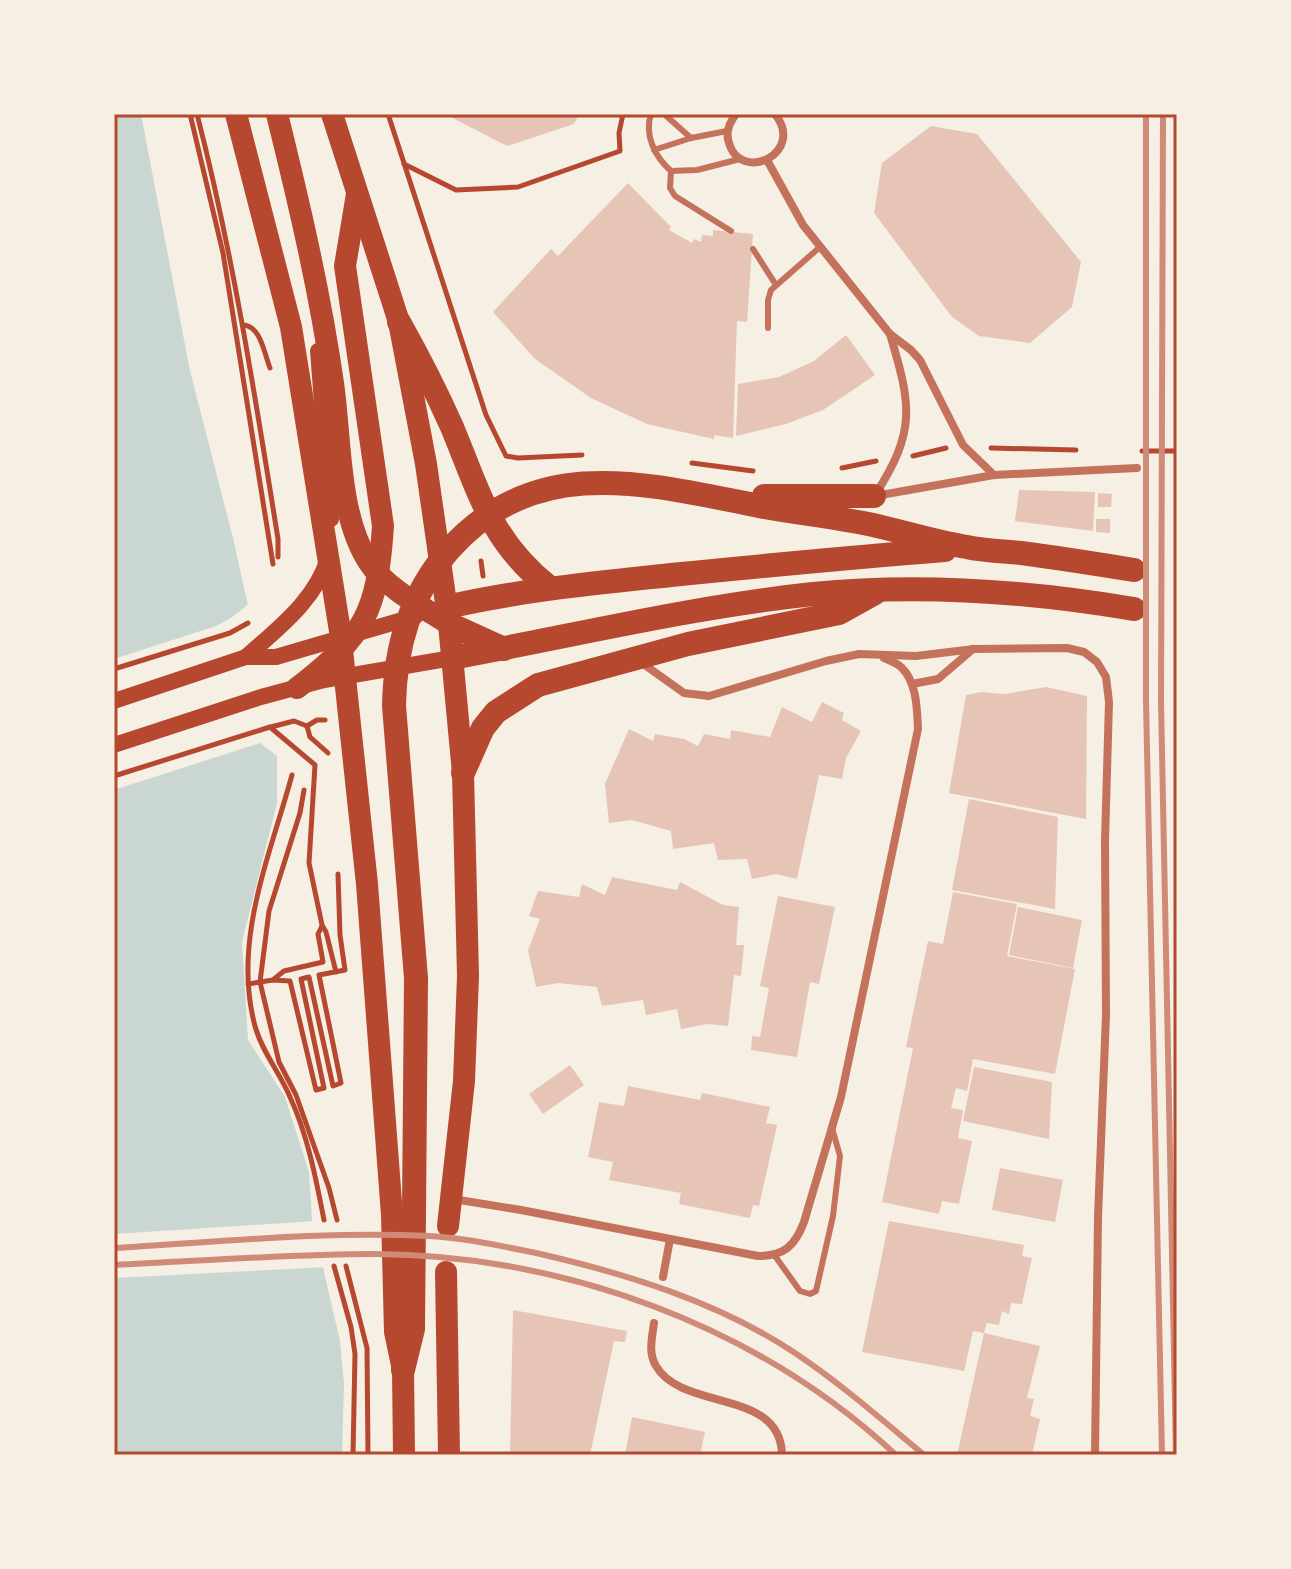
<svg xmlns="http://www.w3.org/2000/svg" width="1291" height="1569" font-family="Roboto,sans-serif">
<rect width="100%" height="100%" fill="#f6efe4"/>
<path fill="#c9d6d2" d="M114 114H141L190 371 233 538 261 664 277 712V803L242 942 248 1040 285 1097 309 1172 312 1220 340 1341 344 1384 342 1455H114Z"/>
<g fill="#f6efe4">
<path d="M251 602 265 663 281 711V759L260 743 114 790V659L216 626 231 618Z"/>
<path d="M316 1221 328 1267 114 1278V1234Z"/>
</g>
<g fill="#e6c5b7">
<path d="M445 114H579L574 124 507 146Z"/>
<path d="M931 126 977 134 1081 262 1072 307 1030 343 979 336 952 317 874 213 882 163Z"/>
<path d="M628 183 671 227 669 230 692 243 694 239 701 242 702 235 713 236V230L753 234 747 322 737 321 733 438 714 435V439L647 424 591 398 535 359 493 312 551 249 558 256Z"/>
<path d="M846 335 875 375 823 410 786 424 736 436 738 384 779 377 814 361Z"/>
<path d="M1019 490 1095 492 1093 531 1015 521Z"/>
<path d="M1098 493 1112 494 1111 507H1098Z"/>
<path d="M1096 519H1110V533L1096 532Z"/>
<path d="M1046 687 1087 696 1086 819 949 793 966 695 981 692 1005 694Z"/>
<path d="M822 702 844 713 842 720 861 731 846 758 842 779 819 775 797 879 776 874 752 879 747 859 718 860 714 843 673 849 671 831 632 820 609 823 605 784 629 729 653 741 655 734 684 739 698 746 704 734 730 739 731 730 770 737 782 707 812 722Z"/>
<path d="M969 799 1058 817 1055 909 952 890Z"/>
<path d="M612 877 677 890 680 882 723 905 739 907 736 945H744L741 976 734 975 728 1026 707 1024 681 1029 677 1009 646 1015 643 1000 602 1006 597 987 558 983 536 987 528 950 540 919 529 916 538 891 579 897 582 884 605 895Z"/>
<path d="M953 892 1017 904 1007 956 1075 969 1055 1074 973 1059 967 1091 956 1088 951 1108 963 1110 958 1138 972 1141 959 1204 942 1201 939 1214 882 1202 913 1048 906 1047 928 941 943 944Z"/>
<path d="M778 896 835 907 819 984 810 982 797 1057 751 1050 752 1036 760 1037 769 988 760 986Z"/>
<path d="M1018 907 1082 920 1073 968 1009 955Z"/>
<path d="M570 1065 584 1085 543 1114 529 1094Z"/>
<path d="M974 1067 1052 1082 1049 1139 963 1121Z"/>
<path d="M628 1086 700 1100 702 1093 770 1107 766 1123 777 1125 759 1206 753 1205 750 1218 679 1204 681 1193 609 1180 613 1162 588 1157 599 1102 624 1106Z"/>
<path d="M1000 1168 1063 1180 1055 1222 992 1210Z"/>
<path d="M889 1221 1024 1245 1022 1256 1032 1258 1022 1304 1011 1303 1009 1314 1002 1311 999 1325 987 1323 984 1333 973 1331 964 1371 862 1352Z"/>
<path d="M513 1310 627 1331 625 1342 614 1341 590 1455H510Z"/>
<path d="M984 1333 1040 1346 1027 1398 1034 1399 1030 1416 1040 1419 1032 1455H957Z"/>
<path d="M632 1417 705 1432 700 1455H625Z"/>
</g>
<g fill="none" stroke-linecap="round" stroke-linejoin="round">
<g stroke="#b5482f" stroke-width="5">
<path d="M190 114 223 253 273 564"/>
<path d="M197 114C233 254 255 396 278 539V557"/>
<path d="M388 114 486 415 506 456 518 458 582 455"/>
<path d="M404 164 456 190 518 187 620 151 619 133 623 114"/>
<path d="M243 325C261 326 264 353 270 368"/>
<path d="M991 448 1076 450"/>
<path d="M1142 451H1177"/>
<path d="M913 456 946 448"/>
<path d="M692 463 753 471"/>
<path d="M842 468 876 461"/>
<path d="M481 561 483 576"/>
<path d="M114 669 230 633 248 623"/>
<path d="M307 726 310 737 328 753"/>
<path d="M307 726 317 720H325"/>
<path d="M271 727 294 721 307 726"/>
<path d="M292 775C270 856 232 941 255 1026 262 1052 280 1073 290 1097 308 1136 316 1179 324 1220"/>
<path d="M114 776 270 727 315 765 309 863 322 925 326 932 336 972"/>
<path d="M304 790 300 813 269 911 260 982 279 1062 296 1095 329 1188 337 1220"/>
<path d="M274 979 284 971 323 962 318 934 322 926"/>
<path d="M248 984 273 980 290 981 316 1090 324 1088 301 979 309 977 333 1086 341 1083 319 975 345 970 340 935 338 874"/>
<path d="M334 1266 351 1327 355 1354 353 1455"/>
<path d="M346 1266 367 1348 368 1455"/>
</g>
<g stroke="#c5725c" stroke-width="6">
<path d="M651 114C644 135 655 157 671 171L697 170 740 159"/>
<path d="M664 114 691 138"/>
<path d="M654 150 691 138 727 131"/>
<path d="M671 171 670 188 675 196 731 231"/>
<path d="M753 249 776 285"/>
<path d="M768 328V300L771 290 820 247"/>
<path d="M775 1256 800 1291 810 1294 816 1291 833 1216 840 1156 832 1128"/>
</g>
<g stroke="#c5725c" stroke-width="8">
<path d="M736 114C729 123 725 132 729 143 741 184 806 153 775 114"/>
<path d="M767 160 803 225 890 334 911 350 920 360 963 445 994 475"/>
<path d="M875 495C917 430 911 405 890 334"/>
<path d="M875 496 994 475 1137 468"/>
<path d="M642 663 684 693 709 696 826 661 859 654 916 656 974 649 1067 648 1084 652 1097 662 1106 677 1109 702 1105 841 1106 1015 1098 1217 1095 1455"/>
<path d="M912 684 938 679 973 649"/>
<path d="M453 1199 521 1210 758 1256C784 1256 795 1246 804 1222L841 1097 918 729C917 709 917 682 901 667 897 663 889 660 884 658"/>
<path d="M663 1277 670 1239"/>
<path d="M654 1323C652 1338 648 1353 656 1366 683 1412 781 1388 782 1455"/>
</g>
<g stroke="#b5482f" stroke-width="16">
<path d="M318 351 331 519"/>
<path d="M246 657C277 629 316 600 328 558"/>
<path d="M114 701 246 657H276L416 616"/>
<path d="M114 745 261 697 324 680 452 658"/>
</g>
<g stroke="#b5482f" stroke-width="22">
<path d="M236 114 291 327 340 631 367 884 392 1215 395 1332 403 1370 404 1455"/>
<path d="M277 114C299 203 320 292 333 383 341 438 338 514 368 561 384 587 424 608 449 624"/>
<path d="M332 114 399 322 426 464 449 624 463 773 468 976 464 1081 448 1226"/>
<path d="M297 688C366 634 377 613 383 526L345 266 357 194"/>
<path d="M446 1272 449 1455"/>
</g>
<g stroke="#b5482f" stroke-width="24">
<path d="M399 322C418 356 436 391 452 427 479 492 491 542 550 588"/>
<path d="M764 496H874"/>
<path d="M447 607C521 590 596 583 671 575 762 566 854 557 945 550"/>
<path d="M449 624 504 649"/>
<path d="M452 658C572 636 691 607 813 594 921 583 1027 591 1134 609"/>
<path d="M463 773 483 728 496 712 538 685 688 644 839 613 875 593"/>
<path d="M403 1370 413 1329 416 978 394 706C395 647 410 595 449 550 536 452 648 484 759 506 797 513 835 517 873 525 904 532 935 542 967 547 984 551 1003 551 1021 553 1059 558 1097 564 1134 570"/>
</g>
<g stroke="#cf8b77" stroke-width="6">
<path d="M1146 114V701L1162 1455"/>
<path d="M1163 114 1161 701 1176 1455"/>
<path d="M114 1248C218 1242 324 1231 429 1236 465 1238 501 1246 536 1253 624 1273 719 1302 795 1353 840 1383 881 1419 923 1454"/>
<path d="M114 1265C201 1261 288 1254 375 1254 563 1255 758 1326 896 1455"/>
</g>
</g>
<rect width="1291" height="1569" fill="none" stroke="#f6efe4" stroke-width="232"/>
<rect x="116" y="116" width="1059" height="1337" fill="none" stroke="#b5482f" stroke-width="3"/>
</svg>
